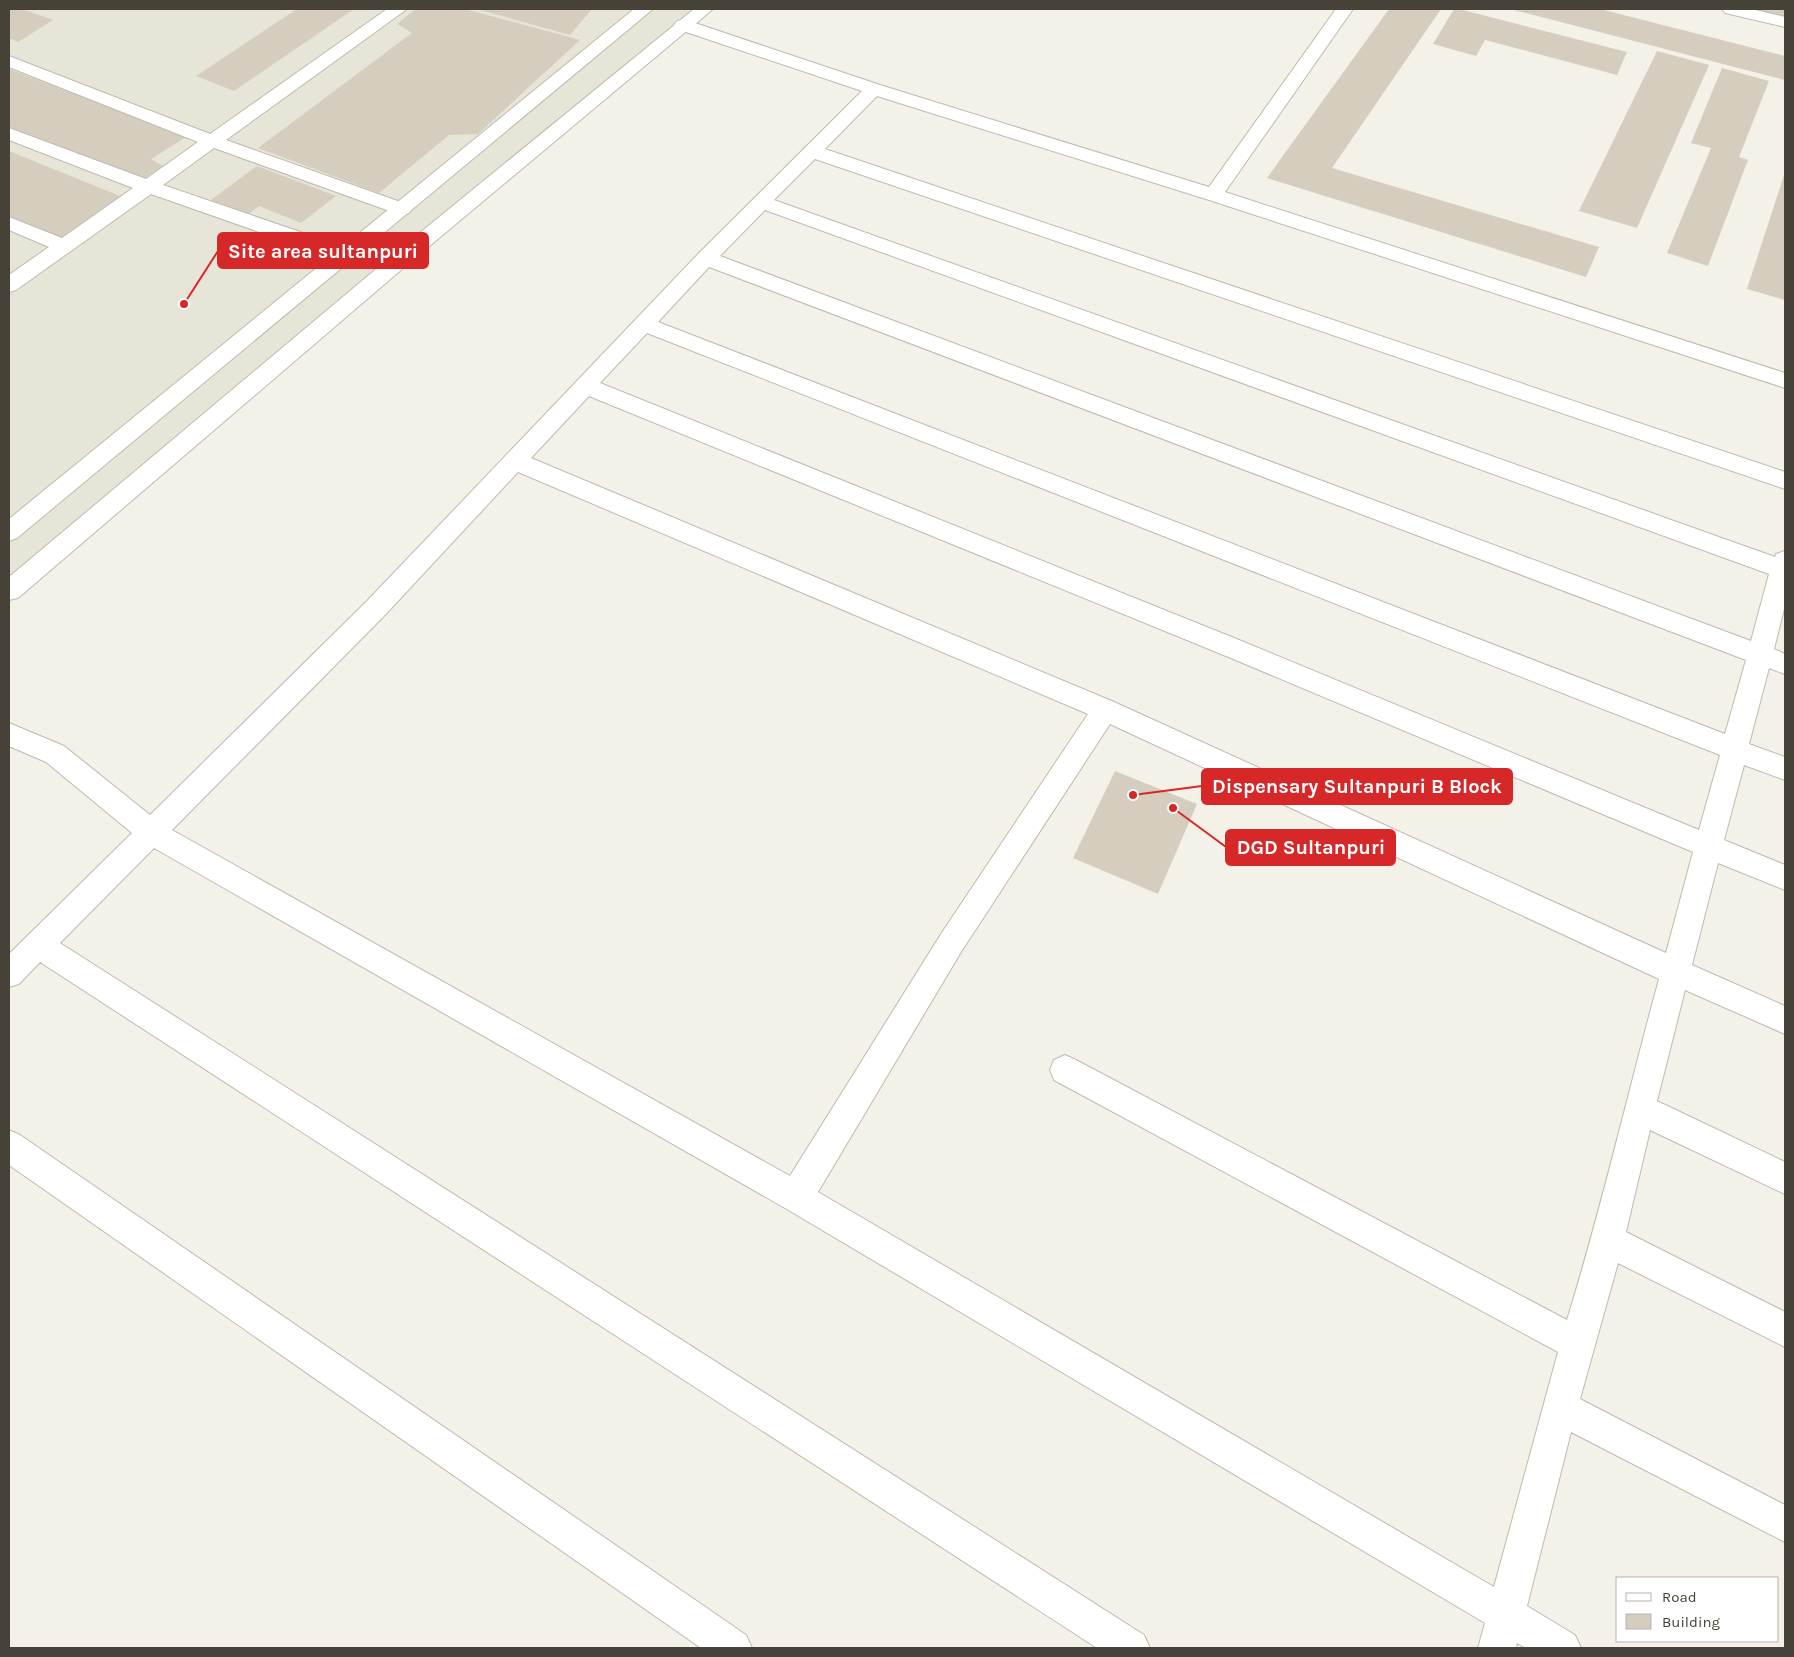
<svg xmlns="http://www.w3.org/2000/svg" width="1794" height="1657" font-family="Karla,sans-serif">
<rect width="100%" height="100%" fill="#f4f1e9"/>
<path fill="#e7e4d8" d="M9 9H710L9 600Z"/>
<g fill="#d5cebf">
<path d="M9 9H27L25 10 53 20 18 42 9 38Z"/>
<path d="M297 9H354L234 91 196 76Z"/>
<path d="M416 9H465L580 40 478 134 449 135 379 193 258 148 412 33 397 24Z"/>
<path d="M477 9H592L570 35Z"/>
<path d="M1389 9H1441L1332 168 1599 247 1586 277 1267 178Z"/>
<path d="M1454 9H1459L1627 52 1617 75 1485 40 1476 56 1433 44Z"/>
<path d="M1510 9H1600L1785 56V80Z"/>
<path d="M1750 9H1785V18Z"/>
<path d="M1657 51 1709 65 1637 228 1579 211Z"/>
<path d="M1722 68 1769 81 1739 157 1748 160 1708 266 1667 253 1711 148 1691 143Z"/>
<path d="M9 69 186 137 151 159 163 166 142 180 9 129Z"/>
<path d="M9 151 125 198 63 239 9 217Z"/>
<path d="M257 166 336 196 301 223 259 206 245 217 208 202Z"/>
<path d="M1785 172V300L1747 289Z"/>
<path d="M1115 771 1197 804 1158 894 1073 858Z"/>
</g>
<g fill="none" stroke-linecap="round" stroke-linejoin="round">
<g stroke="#bfbaac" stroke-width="2">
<g id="minor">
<path d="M387 9H407L226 140 409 205 412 209 409 213 402 215 395 213 214 148 163 185 353 250 356 255 353 260 346 261 339 260 151 194 16 290 9 292V275L49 247 9 230V217L62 238 133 188 9 140V128L146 179 198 142 9 67V56L210 134Z"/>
<path d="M1336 9H1353L1225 192 1785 373V388L1206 199 877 96 825 149 1785 472V489L815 159 774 200 1775 557 1776 554 1785 551V605L1774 649 1785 654V674L1769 668 1749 744 1785 757V780L1744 765 1724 840 1785 865V890L1718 863 1692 965 1785 1006V1034L1685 990 1657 1101 1785 1162V1194L1650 1130 1626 1232 1785 1312V1347L1618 1263 1580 1399 1785 1505V1542L1571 1432 1527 1606 1575 1635 1581 1648H1526L1517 1643 1516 1648H1478L1485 1623 785 1208 154 848 60 943 1144 1635 1150 1648H1097L40 962 19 984 9 987V954L132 833 46 762 9 746V723L64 746 150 815 367 601 699 253 862 91 677 29 674 25 677 21 683 20 689 21 880 85 1209 187ZM765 210 1769 574 1751 641 720 256ZM709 267 1746 660 1725 734 658 322ZM647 333 1720 755 1699 830 1244 642 600 383ZM589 396 1226 656 1693 852 1666 953 1114 702 531 458ZM518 472 1088 714 941 934 790 1176 172 830 385 615ZM1110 724 1659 979C1628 1092 1602 1207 1567 1320L1076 1060 1065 1055 1054 1060 1050 1070 1054 1080 1558 1352 1494 1587 818 1192 961 952Z"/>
<path d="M1722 9H1751L1785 17V27L1725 13Z"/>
<path d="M9 1130 20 1135 746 1635 752 1648H701L9 1165Z"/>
</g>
</g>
<g stroke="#bfbaac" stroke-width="2">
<g id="tertiary">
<path d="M634 9H653L17 538 9 541V519Z"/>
<path d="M694 9H713L408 264 18 598 9 600V577L394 254Z"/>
</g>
</g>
<use href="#minor" fill="#fff" fill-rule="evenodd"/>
<use href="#tertiary" fill="#fff" fill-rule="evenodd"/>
</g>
<path fill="none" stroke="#d62828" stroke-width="2" d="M184 304L218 251M1133 795L1202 786M1173 808L1226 847"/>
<g fill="#d62828" stroke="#fff" stroke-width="2">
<circle cx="184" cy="304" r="5"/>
<circle cx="1133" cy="795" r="5"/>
<circle cx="1173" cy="808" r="5"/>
</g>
<g fill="#d62828" stroke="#d62828" stroke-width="2">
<rect x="218" y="233" width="210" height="35" rx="5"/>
<rect x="1202" y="769" width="310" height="35" rx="5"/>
<rect x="1226" y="830" width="169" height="35" rx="5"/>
</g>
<g font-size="20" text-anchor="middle" font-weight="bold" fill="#fff">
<text x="323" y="258">Site area sultanpuri</text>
<text x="1357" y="793">Dispensary Sultanpuri B Block</text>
<text x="1311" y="854">DGD Sultanpuri</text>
</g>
<rect width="1794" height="1657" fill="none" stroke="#474238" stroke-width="20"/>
<rect x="1616" y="1577" width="162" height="65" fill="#ffffff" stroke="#b5b3af"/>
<rect x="1626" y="1593" width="25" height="8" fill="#ffffff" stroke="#b5b3af"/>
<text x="1662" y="1602" font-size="15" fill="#474238">Road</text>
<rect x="1626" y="1614" width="25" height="15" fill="#d5cebf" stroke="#b5b3af"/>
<text x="1662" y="1627" font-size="15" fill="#474238">Building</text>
</svg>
